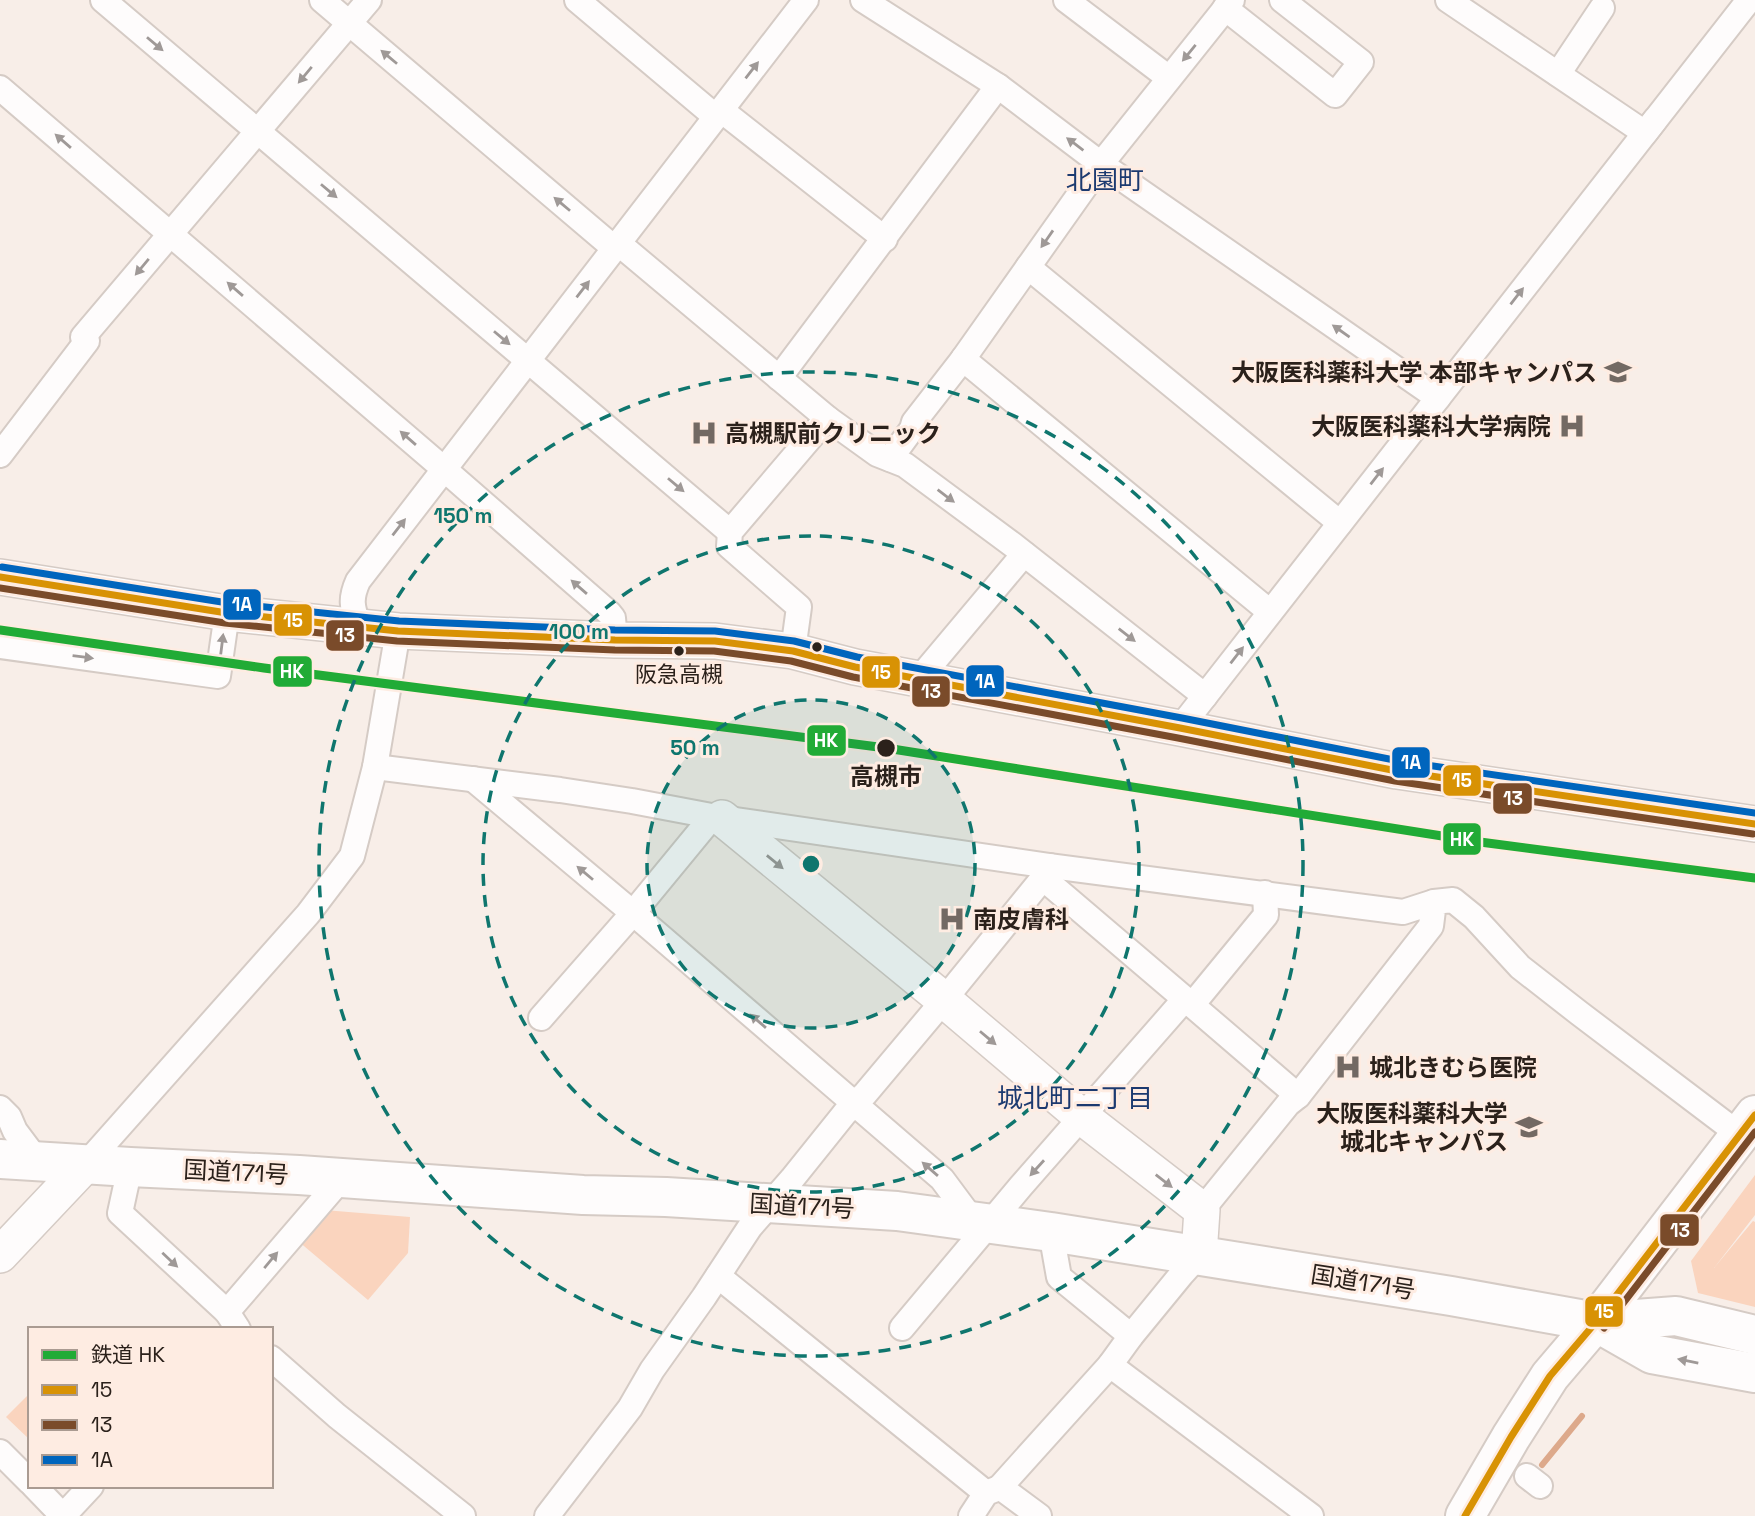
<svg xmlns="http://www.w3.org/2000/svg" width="1755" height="1516" font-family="'Space Grotesk','Noto Sans JP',sans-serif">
<rect width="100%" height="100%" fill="#f8eee8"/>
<g fill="#fad4be">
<path d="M1755 1175V1215L1714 1268 1753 1221 1755 1222V1307L1698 1293 1691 1261Z"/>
<path d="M324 1210 410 1217 408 1253 368 1300 298 1241Z"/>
<path d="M30 1393V1440L6 1417Z"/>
</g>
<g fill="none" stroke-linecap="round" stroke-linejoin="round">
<path stroke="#dda98b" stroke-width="6" d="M1542 1465 1582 1416"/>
<g stroke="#d5cbc5" stroke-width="28">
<g id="street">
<path d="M103 0 730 532"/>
<path d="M322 0 614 248"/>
<path d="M577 0 716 117"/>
<path d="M863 0 998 86 1101 164 1438 398"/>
<path d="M1066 0 1169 78"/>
<path d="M1448 0 1645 133 1655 120"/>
<path d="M1225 8 1335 95 1361 62 1282 0"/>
<path d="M1558 74 1602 8"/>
<path d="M0 88 444 469 609 613 613 618 615 640"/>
<path d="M721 110 885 239"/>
<path d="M618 243 827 418 877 454 905 465 1013 545 1205 696"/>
<path d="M1028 267 1340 523"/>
<path d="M83 337 369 0"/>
<path d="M963 359 1270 612"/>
<path d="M779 378 998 86"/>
<path d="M0 455 87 341"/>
<path d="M890 459 912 429 914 422 963 359 1101 164 1232 0"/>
<path d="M359 628C353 608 349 601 358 581L806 0"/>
<path d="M0 646 218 676 227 613"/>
<path d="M793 651 799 607 729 546 730 532 827 418"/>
<path d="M919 679 1024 554"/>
<path d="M1180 728 1749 0"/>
<path d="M375 767 560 790 632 801 722 818 1050 866 1356 906 1403 912 1434 902"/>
<path d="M473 779 633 913 942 1179 974 1222"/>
<path d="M1043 878 1192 1005 1266 915 1265 893"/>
<path d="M1192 1005 1298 1096"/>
<path d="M541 1018 633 913 712 817"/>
<path d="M0 1108 9 1117 15 1131 39 1163"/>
<path d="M86 1164 308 914 352 856 375 767 398 631"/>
<path d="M130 1167 120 1213 227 1312 238 1329"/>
<path d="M1202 1210 1288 1104 1298 1096 1431 926 1434 902 1453 900 1474 917 1520 967 1579 1013 1740 1135"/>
<path d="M1051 1232 1059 1277 1131 1336"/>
<path d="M718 1276 986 1493"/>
<path d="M227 1312 342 1178"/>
<path d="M902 1328 1021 1186 1184 1000"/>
<path d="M271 1358 337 1416 463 1516"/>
<path d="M1110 1365 1311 1516"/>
<path d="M0 1452 30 1482"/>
<path d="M1527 1476 1540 1486"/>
<path d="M34 1486 63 1516"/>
<path d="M63 1516 91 1486"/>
<path d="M547 1516 630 1408 652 1370 704 1297 750 1227 792 1179 845 1113 865 1094 944 1000 1043 878 1050 866"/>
<path d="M971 1516 986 1493 999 1488"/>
<path d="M1039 1516 1000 1487 1110 1365 1131 1336 1181 1275 1199 1255"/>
</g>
</g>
<g stroke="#d5cbc5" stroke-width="38">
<g id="secondary">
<path d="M0 577 227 613 398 631 615 640 715 641 793 651 855 667 1180 728 1397 771 1755 824"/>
<path d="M722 818 944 1000 1082 1117 1202 1210 1199 1255"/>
<path d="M0 1255 86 1164"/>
</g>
</g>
<g stroke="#d5cbc5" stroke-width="42">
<path id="primary" d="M1596 1322 1755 1115"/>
</g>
<g stroke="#d5cbc5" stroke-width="42">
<g id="highway">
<path d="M0 1159 130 1167 299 1175 583 1195 666 1197 897 1211 1051 1232 1451 1296 1596 1322 1676 1316 1755 1335"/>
<path d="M1596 1322 1652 1354 1755 1373"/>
<path d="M1465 1516 1511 1437 1550 1376 1596 1322"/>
</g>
</g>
<use href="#street" stroke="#fefcfc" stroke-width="24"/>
<use href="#secondary" stroke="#fefcfc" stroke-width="35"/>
<use href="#primary" stroke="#fefcfc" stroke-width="38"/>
<use href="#highway" stroke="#fefcfc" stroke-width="38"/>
<g stroke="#feece2" stroke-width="12">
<g id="bus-1">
<path d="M0 577 227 613 398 631 615 640 715 641 793 651 855 667 1180 728 1397 771 1755 824"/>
<path d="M1465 1516 1511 1437 1550 1376 1596 1322 1755 1115"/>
</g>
</g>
<g stroke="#feece2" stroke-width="12">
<g id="bus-2">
<path d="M0 588 225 623 397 641 615 650 714 651 791 661 853 677 1178 738 1395 781 1753 834"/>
<path d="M1604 1328 1755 1132"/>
</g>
</g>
<g stroke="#feece2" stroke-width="12">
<path id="bus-3" d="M2 567 228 603 399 621 615 630 715 631 794 641 857 657 1182 718 1399 761 1755 813"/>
</g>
<use href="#bus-1" stroke="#d89204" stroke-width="7"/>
<use href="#bus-2" stroke="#7a4b2a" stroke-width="7"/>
<use href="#bus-3" stroke="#0065bd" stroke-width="7"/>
<g stroke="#feece2" stroke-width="14">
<path id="rail-1" d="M0 630 264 668 886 748 1480 842 1755 878"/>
</g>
<use href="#rail-1" stroke="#21ab36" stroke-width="9"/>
</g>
<defs><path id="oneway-solid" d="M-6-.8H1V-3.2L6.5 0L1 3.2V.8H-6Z" transform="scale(1.75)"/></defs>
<g fill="#9f9997">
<use href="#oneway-solid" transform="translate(155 44) rotate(40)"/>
<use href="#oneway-solid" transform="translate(1189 53) rotate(129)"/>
<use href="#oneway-solid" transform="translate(389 57) rotate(-140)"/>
<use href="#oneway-solid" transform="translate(752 70) rotate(-52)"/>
<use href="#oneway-solid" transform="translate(305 75) rotate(130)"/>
<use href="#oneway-solid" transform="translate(63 141) rotate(-139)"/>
<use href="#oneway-solid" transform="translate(1075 144) rotate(-143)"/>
<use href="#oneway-solid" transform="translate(329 191) rotate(40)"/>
<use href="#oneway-solid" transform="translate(562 204) rotate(-140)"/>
<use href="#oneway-solid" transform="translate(1047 239) rotate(125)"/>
<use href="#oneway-solid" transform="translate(142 267) rotate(130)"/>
<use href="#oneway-solid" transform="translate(235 289) rotate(-139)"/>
<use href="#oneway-solid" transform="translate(583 289) rotate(-52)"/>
<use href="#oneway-solid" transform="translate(1517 296) rotate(-52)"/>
<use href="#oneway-solid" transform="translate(1341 331) rotate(-145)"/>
<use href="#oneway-solid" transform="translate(502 338) rotate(40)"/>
<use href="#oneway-solid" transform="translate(408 438) rotate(-139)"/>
<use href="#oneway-solid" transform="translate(1377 476) rotate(-52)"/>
<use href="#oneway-solid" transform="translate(676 485) rotate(40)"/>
<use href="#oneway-solid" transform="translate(946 496) rotate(37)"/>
<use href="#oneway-solid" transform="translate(399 527) rotate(-52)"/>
<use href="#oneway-solid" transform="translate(579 587) rotate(-139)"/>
<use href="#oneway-solid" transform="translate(1127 635) rotate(38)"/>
<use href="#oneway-solid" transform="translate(222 644) rotate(-83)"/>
<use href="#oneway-solid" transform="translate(1237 655) rotate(-52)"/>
<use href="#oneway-solid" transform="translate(83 657) rotate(7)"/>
<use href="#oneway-solid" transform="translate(775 862) rotate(39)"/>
<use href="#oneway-solid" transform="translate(585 873) rotate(-140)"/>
<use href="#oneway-solid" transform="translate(758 1021) rotate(-139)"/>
<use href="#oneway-solid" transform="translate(988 1038) rotate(40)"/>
<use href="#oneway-solid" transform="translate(1037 1168) rotate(132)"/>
<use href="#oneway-solid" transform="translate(930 1169) rotate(-139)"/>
<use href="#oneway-solid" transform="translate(1164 1181) rotate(38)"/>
<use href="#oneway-solid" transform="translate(170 1260) rotate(43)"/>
<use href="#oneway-solid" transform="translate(271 1260) rotate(-50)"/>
<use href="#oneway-solid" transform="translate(1688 1361) rotate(-169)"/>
</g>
<circle cx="811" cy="864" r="164" fill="#0f766e" fill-opacity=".12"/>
<g fill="none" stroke="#0f766e" stroke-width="3.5" stroke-dasharray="12 9">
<circle cx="811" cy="864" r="164"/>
<circle cx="811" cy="864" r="328"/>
<circle cx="811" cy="864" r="492"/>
</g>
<defs>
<g id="university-bare" transform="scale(2.1)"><path d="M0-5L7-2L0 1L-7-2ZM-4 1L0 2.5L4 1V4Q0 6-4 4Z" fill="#736963" stroke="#feece2" stroke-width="2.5" paint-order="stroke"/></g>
<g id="hospital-bare" transform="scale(2.1)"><path d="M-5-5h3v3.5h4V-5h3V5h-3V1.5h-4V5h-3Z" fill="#736963" stroke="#feece2" stroke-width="2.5" paint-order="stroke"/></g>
</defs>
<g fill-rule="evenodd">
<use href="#university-bare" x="1618" y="372"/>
<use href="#hospital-bare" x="1572" y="426"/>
<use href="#hospital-bare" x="704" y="433"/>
<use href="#hospital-bare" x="952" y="919"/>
<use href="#hospital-bare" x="1348" y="1067"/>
<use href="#university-bare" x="1529" y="1127"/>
</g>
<g fill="#2b211b" stroke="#feece2" stroke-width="2.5">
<circle cx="817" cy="647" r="6"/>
<circle cx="679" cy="651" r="6"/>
<circle cx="886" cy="748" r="10"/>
</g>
<g text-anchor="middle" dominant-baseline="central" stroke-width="6" stroke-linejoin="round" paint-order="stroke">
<g font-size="22" fill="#2b211b" stroke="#feece2">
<text x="679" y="674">阪急高槻</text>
</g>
<g font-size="24" font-weight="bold" fill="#2b211b" stroke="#feece2" text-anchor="end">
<text x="1597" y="372">大阪医科薬科大学 本部キャンパス</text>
<text x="1551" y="426">大阪医科薬科大学病院</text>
<text x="725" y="433" text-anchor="start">高槻駅前クリニック</text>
<text x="973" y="919" text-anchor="start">南皮膚科</text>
<text x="1369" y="1067" text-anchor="start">城北きむら医院</text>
<text x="1508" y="1113">大阪医科薬科大学<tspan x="1508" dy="28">城北キャンパス</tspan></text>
</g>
<g font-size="24" font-weight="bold" fill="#2b211b" stroke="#feece2">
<text x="886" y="776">高槻市</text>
</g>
<g font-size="24" fill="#2b211b" stroke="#feece2">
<text transform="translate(236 1172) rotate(3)">国道171号</text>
<text transform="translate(802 1206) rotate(3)">国道171号</text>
<text transform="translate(1363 1282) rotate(9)">国道171号</text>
</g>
<g font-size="26" fill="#1c3a70" stroke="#feece2">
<text x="1105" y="180">北園町</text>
<text x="1075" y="1098">城北町二丁目</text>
</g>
</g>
<circle cx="811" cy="864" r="10" fill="#0f766e" stroke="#feece2" stroke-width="3.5"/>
<g font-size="21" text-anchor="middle" font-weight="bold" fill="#0f766e" stroke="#feece2" stroke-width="6" stroke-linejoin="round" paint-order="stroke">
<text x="463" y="523">150 m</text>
<text x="579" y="639">100 m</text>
<text x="695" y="755">50 m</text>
</g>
<g stroke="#feece2" stroke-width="2.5">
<rect x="222" y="588" width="40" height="33" rx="7" fill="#0065bd"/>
<rect x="273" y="603" width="40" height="34" rx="7" fill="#d89204"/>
<rect x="325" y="619" width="40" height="33" rx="7" fill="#7a4b2a"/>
<rect x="272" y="655" width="41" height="33" rx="7" fill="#21ab36"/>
<rect x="861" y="655" width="40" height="34" rx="7" fill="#d89204"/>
<rect x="965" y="664" width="40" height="34" rx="7" fill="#0065bd"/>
<rect x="911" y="675" width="40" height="33" rx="7" fill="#7a4b2a"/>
<rect x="806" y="724" width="41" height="33" rx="7" fill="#21ab36"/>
<rect x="1391" y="746" width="40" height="33" rx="7" fill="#0065bd"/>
<rect x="1442" y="764" width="40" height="33" rx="7" fill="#d89204"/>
<rect x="1492" y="782" width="41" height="33" rx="7" fill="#7a4b2a"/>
<rect x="1442" y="822" width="40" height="34" rx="7" fill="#21ab36"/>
<rect x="1659" y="1213" width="41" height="34" rx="7" fill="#7a4b2a"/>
<rect x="1584" y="1295" width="40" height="33" rx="7" fill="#d89204"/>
</g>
<g font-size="19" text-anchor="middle" font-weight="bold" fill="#fff">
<text x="242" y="611">1A</text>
<text x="293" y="627">15</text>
<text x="345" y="642">13</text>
<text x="292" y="678">HK</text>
<text x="881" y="679">15</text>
<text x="985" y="688">1A</text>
<text x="931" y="698">13</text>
<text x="826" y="747">HK</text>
<text x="1411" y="769">1A</text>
<text x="1462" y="787">15</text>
<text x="1513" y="805">13</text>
<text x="1462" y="846">HK</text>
<text x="1680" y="1237">13</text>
<text x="1604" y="1318">15</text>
</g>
<rect x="28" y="1327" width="245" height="161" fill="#feece2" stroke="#aa9b92" stroke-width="2"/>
<rect x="42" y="1350" width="35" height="10" fill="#21ab36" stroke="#aa9b92" stroke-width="2"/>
<text x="91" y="1362" font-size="21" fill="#2b211b">鉄道 HK</text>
<rect x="42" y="1385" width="35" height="10" fill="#d89204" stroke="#aa9b92" stroke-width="2"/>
<text x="91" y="1397" font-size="21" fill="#2b211b">15</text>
<rect x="42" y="1420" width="35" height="10" fill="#7a4b2a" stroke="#aa9b92" stroke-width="2"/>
<text x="91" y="1432" font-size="21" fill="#2b211b">13</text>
<rect x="42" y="1455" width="35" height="10" fill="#0065bd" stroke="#aa9b92" stroke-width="2"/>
<text x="91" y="1467" font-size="21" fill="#2b211b">1A</text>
</svg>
